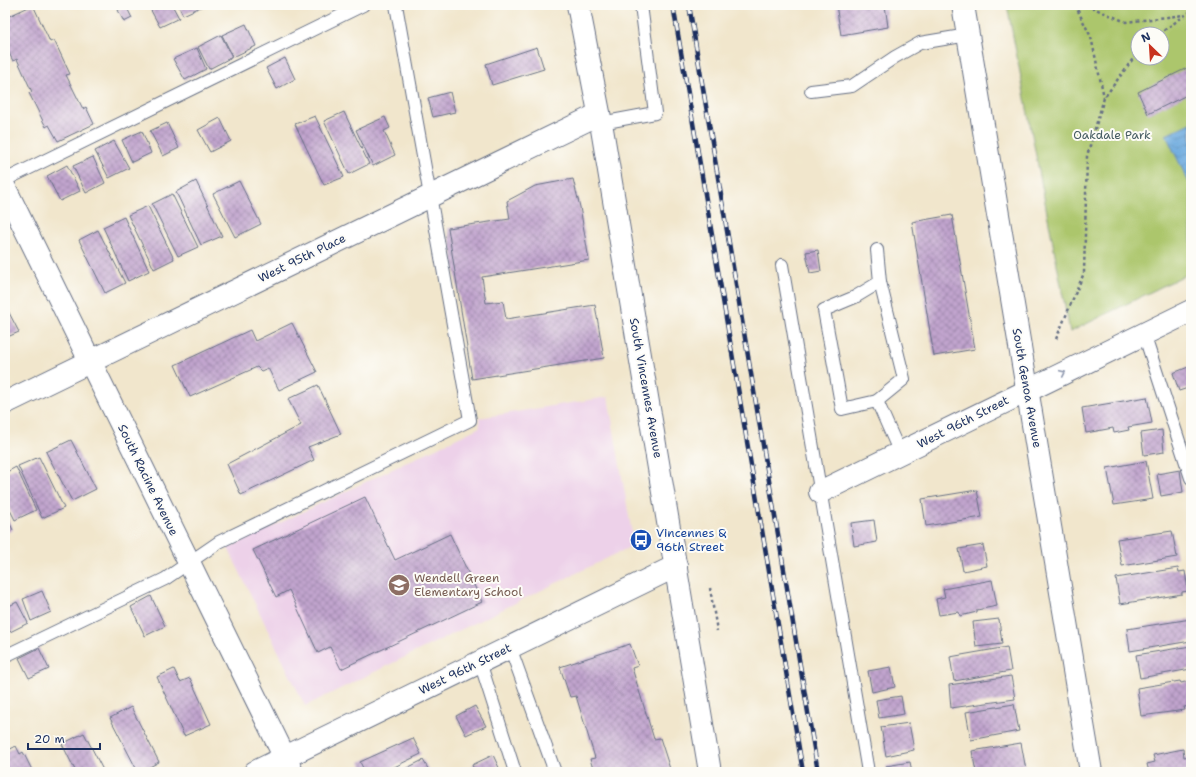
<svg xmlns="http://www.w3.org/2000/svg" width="1196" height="777" font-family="'Shantell Sans',sans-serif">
<defs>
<pattern id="water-waves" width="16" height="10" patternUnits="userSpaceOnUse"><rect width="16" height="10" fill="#6ba9de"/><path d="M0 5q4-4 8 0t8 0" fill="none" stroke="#578ab7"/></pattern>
<pattern id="building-cross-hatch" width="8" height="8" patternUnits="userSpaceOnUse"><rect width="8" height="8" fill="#c1a4ce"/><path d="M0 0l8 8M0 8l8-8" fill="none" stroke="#9c86aa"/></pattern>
</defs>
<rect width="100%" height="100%" fill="#fdfcf7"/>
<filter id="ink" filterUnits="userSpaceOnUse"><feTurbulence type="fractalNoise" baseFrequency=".025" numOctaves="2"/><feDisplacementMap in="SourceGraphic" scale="8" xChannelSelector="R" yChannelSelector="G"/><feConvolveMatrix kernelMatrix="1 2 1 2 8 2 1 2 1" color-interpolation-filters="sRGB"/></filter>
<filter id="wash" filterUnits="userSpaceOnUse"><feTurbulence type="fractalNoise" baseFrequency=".012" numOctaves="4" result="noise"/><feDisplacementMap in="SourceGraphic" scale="16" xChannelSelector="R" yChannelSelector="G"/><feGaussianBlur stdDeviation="0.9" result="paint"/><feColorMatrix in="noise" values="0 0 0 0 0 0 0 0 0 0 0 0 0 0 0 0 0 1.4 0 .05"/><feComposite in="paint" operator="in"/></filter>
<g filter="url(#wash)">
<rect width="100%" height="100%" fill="#f1e6cc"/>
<path fill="#edd1e9" d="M608 397 634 545 305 706 228 548 480 427 479 418Z"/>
<path fill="#acc66c" stroke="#647a65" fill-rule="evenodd" d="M1007 5H1191V272L1070 332ZM1138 34H1162V58H1138Z"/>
<path fill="url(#water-waves)" stroke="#436c9e" d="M1191 123V187L1166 135Z"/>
<g id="blocks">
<g fill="url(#building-cross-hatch)">
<path d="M33 5 50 42 54 40 70 74 66 75 83 109 86 107 94 124 58 141 49 125 46 127 29 93 32 92 17 59 13 61 5 45V18Z"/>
<path d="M148 5H172L179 18 160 27Z"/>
<path d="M178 5H205L183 15Z"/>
<path d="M836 5H885L888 27 841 35Z"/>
<path d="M126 6 132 18 124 22 118 10Z"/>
<path d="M246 24 256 46 233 57 222 35Z"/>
<path d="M221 35 232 57 209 69 198 47Z"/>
<path d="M537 47 544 69 492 85 486 64Z"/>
<path d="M197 48 206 69 185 80 173 59Z"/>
<path d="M285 58 295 79 277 89 266 68Z"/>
<path d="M1191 66V93L1148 114 1138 92Z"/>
<path d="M450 92 455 112 433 117 428 98Z"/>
<path d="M344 112 369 164 349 174 324 121Z"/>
<path d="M315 116 344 177 324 185 295 124Z"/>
<path d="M385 117 390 128 384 131 395 155 373 166 356 130Z"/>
<path d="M220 118 231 141 210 152 198 130Z"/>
<path d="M167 123 179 148 163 156 150 131Z"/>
<path d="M142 131 151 153 132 162 122 140Z"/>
<path d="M114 141 129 168 109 178 95 151Z"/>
<path d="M93 157 105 183 86 193 73 166Z"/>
<path d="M67 165 80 191 60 201 47 176Z"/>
<path d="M573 179 580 207 589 260 482 277 486 303 503 301 506 319 595 305 604 358 472 379 448 228 510 219 507 201 535 186Z"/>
<path d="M196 181 222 236 201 245 176 192Z"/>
<path d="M239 181 261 224 235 237 213 194Z"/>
<path d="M172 194 198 247 178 256 152 204Z"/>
<path d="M148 206 174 259 154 269 128 215Z"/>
<path d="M952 215 975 349 934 356 912 222Z"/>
<path d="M124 217 149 271 128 281 103 227Z"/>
<path d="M98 230 125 283 105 293 79 240Z"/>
<path d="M818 250 821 271 810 273 806 252Z"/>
<path d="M5 305 19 332 5 338Z"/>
<path d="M292 323 317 372 279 390 268 368 261 371 257 367 190 397 175 365 250 330 255 341Z"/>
<path d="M1191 366V387L1179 391 1173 373Z"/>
<path d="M318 385 341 434 308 447 314 460 241 495 227 464 301 425 288 399Z"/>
<path d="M1147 397 1152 423 1128 427 1129 430 1114 433 1113 428 1086 433 1082 408Z"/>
<path d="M1162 430 1164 452 1144 455 1141 433Z"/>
<path d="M71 440 96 489 72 501 46 452Z"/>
<path d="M39 457 64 508 42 518 18 466Z"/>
<path d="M1146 461 1153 499 1114 505 1107 468Z"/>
<path d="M16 467 36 510 15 520 5 500V473Z"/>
<path d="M1180 470 1183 492 1161 496 1157 474Z"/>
<path d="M977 490 982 517 926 526 922 499Z"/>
<path d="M365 497 395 560 450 534 482 602 341 669 330 647 318 653 289 590 276 597 253 550Z"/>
<path d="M5 513 13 530 5 533Z"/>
<path d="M874 520 877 542 854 546 851 523Z"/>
<path d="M1172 531 1177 557 1122 566 1117 539Z"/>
<path d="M983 545 987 566 963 571 959 549Z"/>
<path d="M1178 568 1179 572 1185 571 1188 591 1182 592V594L1120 604 1116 578Z"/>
<path d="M992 580 997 606 977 610V612L960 616 959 612 939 615 936 599 945 597 943 589Z"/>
<path d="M42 591 51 612 31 621 23 599Z"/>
<path d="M151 596 165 626 145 636 131 607Z"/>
<path d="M17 602 28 623 10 632 5 622V608Z"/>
<path d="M999 619 1002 644 976 647 973 622Z"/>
<path d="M1191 619V641L1130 651 1127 629Z"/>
<path d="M630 644 638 666 632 668 654 739 660 738 671 772H594L590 759 595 758 576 696 570 697 560 667Z"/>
<path d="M1191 646V669L1140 678 1136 655Z"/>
<path d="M1007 647 1011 671 954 681 950 657Z"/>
<path d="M39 648 49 669 29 678 19 658Z"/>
<path d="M891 667 895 687 872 692 868 671Z"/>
<path d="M174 669 180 682 190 678 211 724 184 736 157 677Z"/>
<path d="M1011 676 1015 699 951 708 949 685Z"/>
<path d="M1180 681 1181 683 1189 681 1191 706 1184 707 1185 710 1141 716 1137 688Z"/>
<path d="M901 696 904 714 879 718 876 700Z"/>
<path d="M1014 704 1019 731 971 740 966 712Z"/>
<path d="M475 706 486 726 466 735 456 716Z"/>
<path d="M131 707 159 762 140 772H138L110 718Z"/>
<path d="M909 723 914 750 886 756 881 727Z"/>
<path d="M84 733 104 772H76L62 744Z"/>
<path d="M413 738 421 754 384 772H365L360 762Z"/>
<path d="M1021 743 1026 770 1016 772H976L972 751Z"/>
<path d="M16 746 20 754 23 752 33 772H5V763L7 762 5 752Z"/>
<path d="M1183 749 1184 757 1191 756V772H1149L1147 764 1155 762 1153 755Z"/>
<path d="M493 755 501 772H475L472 765Z"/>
<path d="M423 760 430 772H399Z"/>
<path d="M910 762 912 772H888L886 766Z"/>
</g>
</g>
</g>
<g filter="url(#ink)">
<use href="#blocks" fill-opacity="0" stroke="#666f84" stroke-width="1"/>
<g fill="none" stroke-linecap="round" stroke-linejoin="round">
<g stroke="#666f84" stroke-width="14">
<g id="lane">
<path d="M811 91 852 86 895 57 920 43 968 35"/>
<path d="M601 123 655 113 641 5"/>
<path d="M5 180 363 5"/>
<path d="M877 250 880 282 855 297 824 310 842 409 877 401 900 453"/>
<path d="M782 265 868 772"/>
<path d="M1144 334 1191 478"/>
<path d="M877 401 904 379 880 282"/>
<path d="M510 647 555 772"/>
<path d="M5 656 165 579 219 542 470 420 396 5"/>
<path d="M480 662 515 772"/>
</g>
</g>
<g stroke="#666f84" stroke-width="24">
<g id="street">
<path d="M963 5 1091 772"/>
<path d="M5 188 292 772"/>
<path d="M5 403 599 114"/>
<path d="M820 492 1191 311"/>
<path d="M255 772 676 566"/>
</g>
</g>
<g stroke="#666f84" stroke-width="24">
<path id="secondary" d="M578 5 601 123 710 772"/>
</g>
<g stroke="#666f84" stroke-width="2.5" stroke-dasharray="3 3" stroke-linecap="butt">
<path d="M1075 5 1091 37 1104 97"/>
<path d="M1086 5 1126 22 1184 15"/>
<path d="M1159 34 1191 11"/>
<path d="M1056 339 1084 273 1087 156 1104 98 1138 52"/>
<path d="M710 588 717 631"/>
</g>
<use href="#lane" stroke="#fff" stroke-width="12"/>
<use href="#street" stroke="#fff" stroke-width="22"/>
<use href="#secondary" stroke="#fff" stroke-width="22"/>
<g stroke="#1b2f5e" stroke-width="4.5">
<g id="rail">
<path d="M673 5 803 772"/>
<path d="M689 5 818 772"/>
</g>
</g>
<use href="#rail" stroke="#fdfcf7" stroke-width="3" stroke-dasharray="9" stroke-linecap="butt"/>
</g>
<defs><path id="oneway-chevron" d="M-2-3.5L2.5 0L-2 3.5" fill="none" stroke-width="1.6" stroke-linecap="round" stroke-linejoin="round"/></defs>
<use stroke="#8d97ae" href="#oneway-chevron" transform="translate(1063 373) rotate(-25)"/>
</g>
<defs>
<g id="bus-disc" transform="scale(1.15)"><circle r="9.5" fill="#1a4fb4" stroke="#fdfcf7"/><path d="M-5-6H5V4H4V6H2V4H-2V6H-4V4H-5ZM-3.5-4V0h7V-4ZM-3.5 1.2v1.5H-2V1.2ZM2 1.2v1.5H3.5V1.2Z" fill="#fff"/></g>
<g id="school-disc" transform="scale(1.15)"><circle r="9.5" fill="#8d6e63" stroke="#fdfcf7"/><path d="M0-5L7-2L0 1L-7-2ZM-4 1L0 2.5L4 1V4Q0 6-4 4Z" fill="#fff"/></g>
</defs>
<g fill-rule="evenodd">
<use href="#bus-disc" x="641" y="540"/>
<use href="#school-disc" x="399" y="585"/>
</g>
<g text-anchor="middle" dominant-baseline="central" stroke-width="4" stroke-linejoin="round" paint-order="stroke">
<g font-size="12" fill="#465c62" stroke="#fdfcf7">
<text x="1112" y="135">Oakdale Park</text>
</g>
<g font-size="12" fill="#1b2f5e" stroke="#fdfcf7">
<text transform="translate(302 258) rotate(-26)">West 95th Place</text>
<text transform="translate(646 388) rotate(80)">South Vincennes Avenue</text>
<text transform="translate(1027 388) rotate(80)">South Genoa Avenue</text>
<text transform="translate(963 422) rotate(-27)">West 96th Street</text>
<text transform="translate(148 480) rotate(64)">South Racine Avenue</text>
<text transform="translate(465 669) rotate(-26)">West 96th Street</text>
</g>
<g font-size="12" fill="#164399" stroke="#fdfcf7" text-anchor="start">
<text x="656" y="533">Vincennes &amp;<tspan x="656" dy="14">96th Street</tspan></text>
</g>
<g font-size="12" fill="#785e54" stroke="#fdfcf7" text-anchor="start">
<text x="414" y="578">Wendell Green<tspan x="414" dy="14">Elementary School</tspan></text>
</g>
</g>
<rect width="1196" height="777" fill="none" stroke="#fdfcf7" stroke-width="20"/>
<g transform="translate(1150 46) rotate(335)"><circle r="19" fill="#fdfcf7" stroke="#a3aaba"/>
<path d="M0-3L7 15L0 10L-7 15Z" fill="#c8321e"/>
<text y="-6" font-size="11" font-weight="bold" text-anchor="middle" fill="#1b2f5e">N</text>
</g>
<path d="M28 743v6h72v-6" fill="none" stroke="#1b2f5e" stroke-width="2"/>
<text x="34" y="743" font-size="12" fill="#1b2f5e" stroke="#fdfcf7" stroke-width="3" paint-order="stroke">20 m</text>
</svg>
